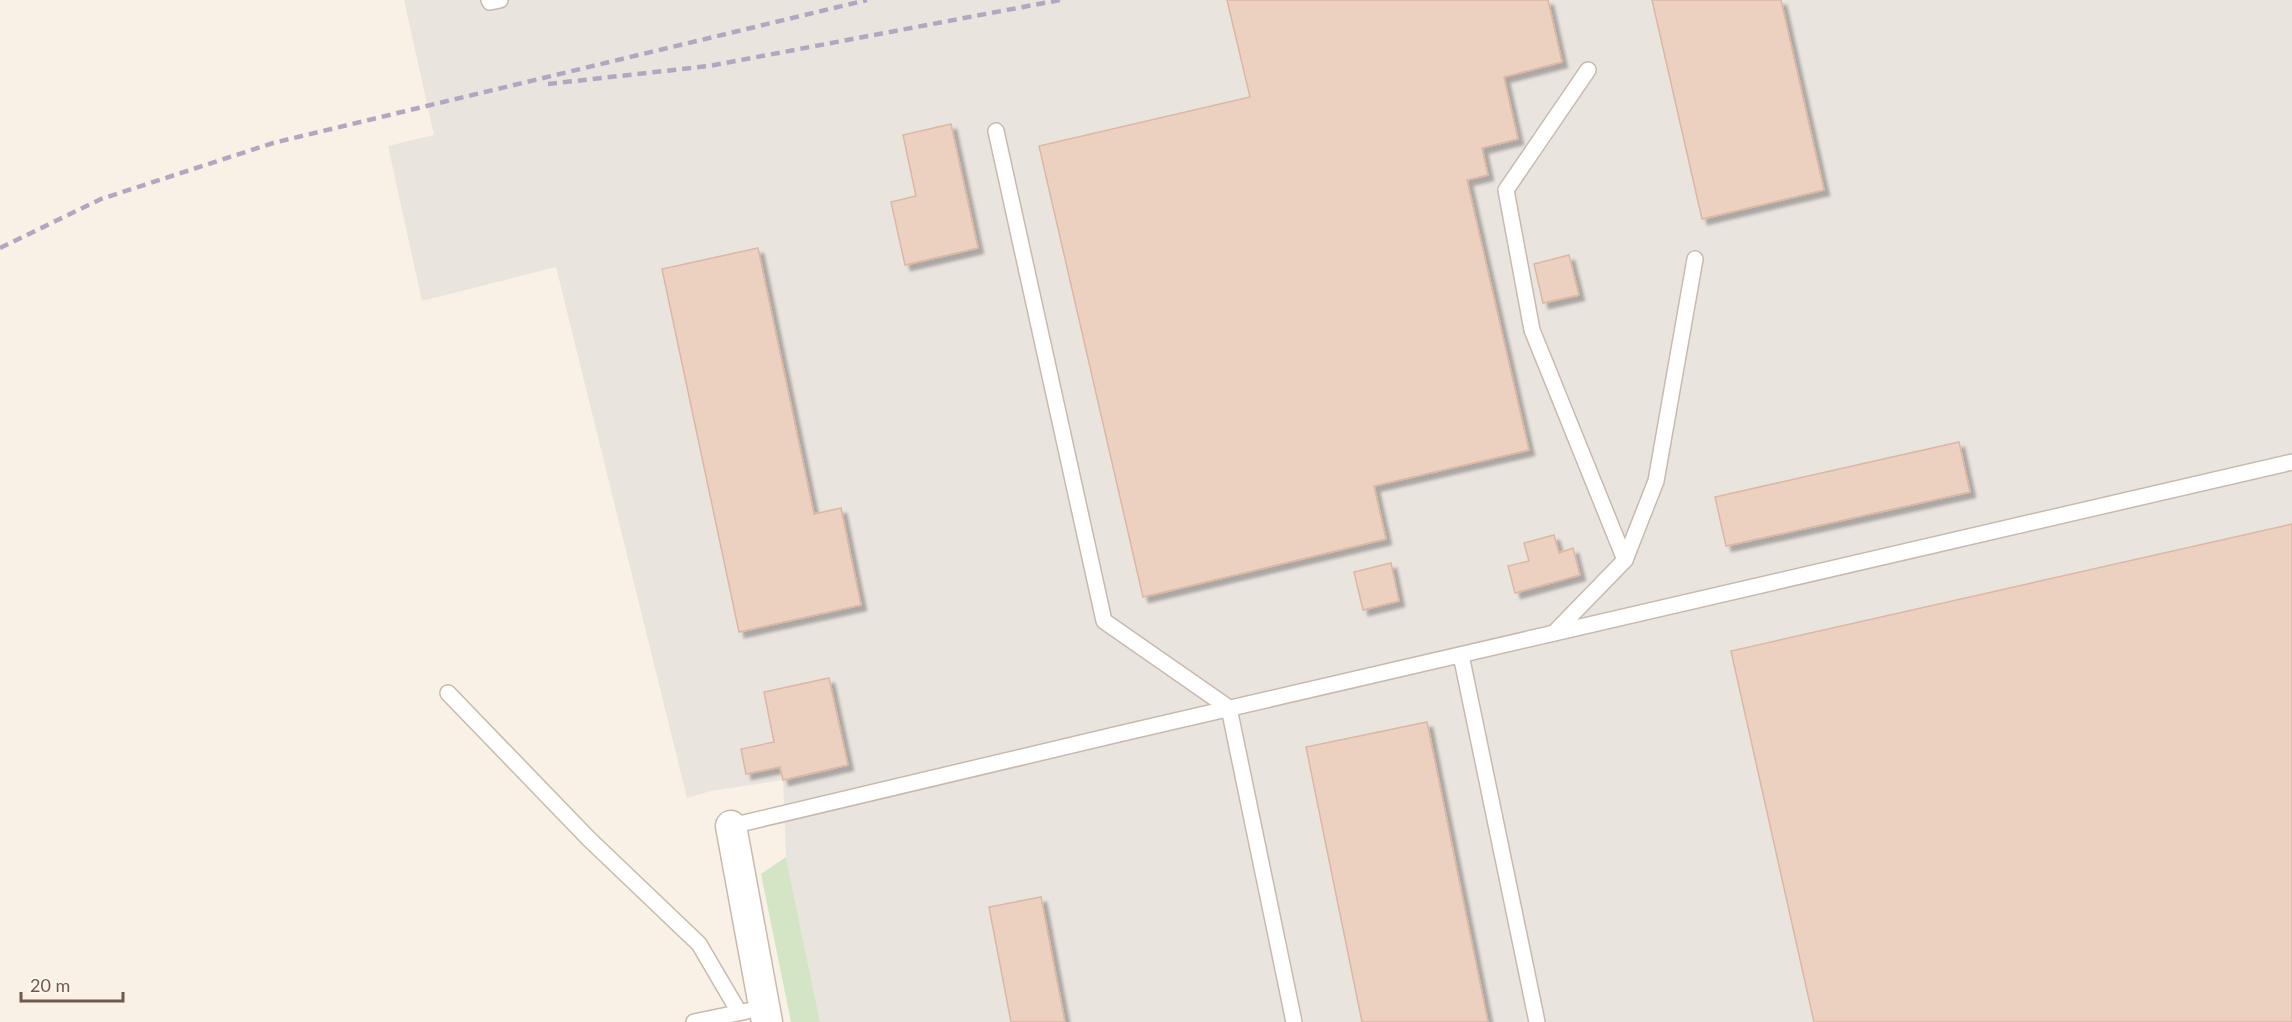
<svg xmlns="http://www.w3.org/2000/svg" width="2292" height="1022" font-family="Lato,sans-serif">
<defs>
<filter id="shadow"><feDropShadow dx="5.5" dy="5.5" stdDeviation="1.5" flood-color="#0004"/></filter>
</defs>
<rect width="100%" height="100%" fill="#f9f1e5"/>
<path fill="#eae4df" d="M404 0H2292V1022H820L786 857 783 780 711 791 687 798 556 267 422 301 388 146 434 135Z"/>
<path fill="#d3e5c5" d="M786 857 820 1022H791L761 874Z"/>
<g fill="#ecd1c0" stroke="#dcb7a2" stroke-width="1.5" filter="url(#shadow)">
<path d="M1227 0H1548L1562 62 1504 77 1518 139 1482 148 1488 175 1467 180 1529 450 1374 486 1386 539 1143 597 1039 146 1250 97Z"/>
<path d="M1652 0H1781L1824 190 1702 219Z"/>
<path d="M951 124 978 248 905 265 891 202 916 196 903 135Z"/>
<path d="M758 248 814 514 841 508 861 605 739 632 662 269Z"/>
<path d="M1569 255 1579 295 1543 303 1534 264Z"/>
<path d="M1959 442 1970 492 1726 546 1715 497Z"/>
<path d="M2292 524V1022H1814L1731 651Z"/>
<path d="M1554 535 1559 553 1573 548 1580 575 1515 593 1508 566 1529 561 1524 543Z"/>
<path d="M1391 563 1399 601 1363 610 1354 572Z"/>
<path d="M829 678 848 765 783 780 780 767 746 774 741 749 774 742 764 692Z"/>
<path d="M1427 722 1488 1022H1362L1306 747Z"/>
<path d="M1041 897 1065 1022H1011L989 907Z"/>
</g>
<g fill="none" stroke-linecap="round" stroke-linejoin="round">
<g stroke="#c9b9ad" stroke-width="18">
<g id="service">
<path d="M489 0 490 2 500 0"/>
<path d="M1588 70 1506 190 1532 330 1625 560"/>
<path d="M996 131 1104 621 1229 708 1294 1022"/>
<path d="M1554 633 1625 560 1656 481 1695 259"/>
<path d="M1461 655 1537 1022"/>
<path d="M448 693 589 839 699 944 739 1012"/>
<path d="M731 826 1123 733 2292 462"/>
<path d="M694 1022 747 1011"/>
</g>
</g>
<g stroke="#c9b9ad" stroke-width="33">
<path id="minor" d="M731 826 767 1022"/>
</g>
<use href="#service" stroke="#fff" stroke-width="15"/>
<use href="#minor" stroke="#fff" stroke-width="30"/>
<g stroke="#b4a5c1" stroke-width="4.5" stroke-dasharray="9 6" stroke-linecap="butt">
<path d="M548 84 709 66 1060 0"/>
<path d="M0 248 101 199 273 143 867 0"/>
</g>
</g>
<path d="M21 992v9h102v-9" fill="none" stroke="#6f594d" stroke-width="3"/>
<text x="30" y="992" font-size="18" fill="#6f594d" stroke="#fdf5eb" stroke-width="4.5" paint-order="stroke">20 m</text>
</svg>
